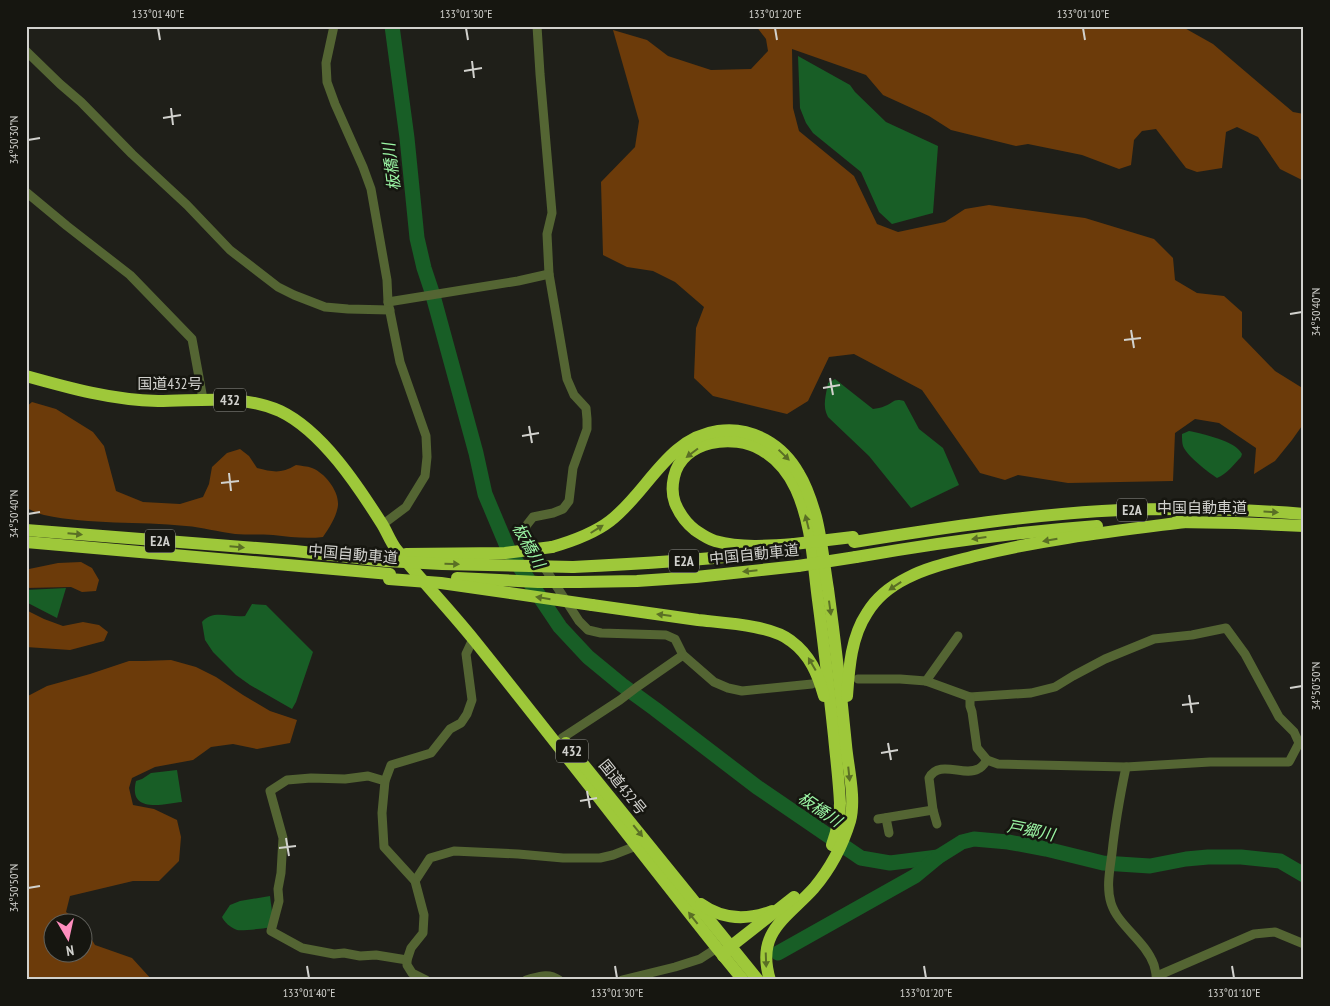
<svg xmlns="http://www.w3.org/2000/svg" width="1330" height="1006" font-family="'PT Sans Narrow','Noto Sans JP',sans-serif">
<rect width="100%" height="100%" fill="#1f1f19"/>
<g fill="#6c3b0a">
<path d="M756 26H1181L1213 44 1293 112 1304 114V181L1280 169 1258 137 1237 127 1226 132 1222 168 1197 172 1186 168 1156 129 1142 131 1134 140 1131 165 1119 169 1082 155 1028 144 1016 146 951 130 929 116 883 95 866 75 792 49 793 108 799 131 854 176 877 224 898 232 945 222 965 209 989 205 1085 218 1154 239 1173 258 1175 280 1197 293 1224 296 1242 312V337L1275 371 1304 389V423L1292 440 1275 461 1254 474 1256 448 1219 423 1195 419 1175 433 1173 481 1068 483 1018 475 1005 480 980 473 922 390 854 354 829 357 808 401 787 414 713 396 694 378 696 328 704 307 675 282 653 271 627 267 603 255 601 182 635 147 639 121 613 30 647 40 668 56 711 70 751 69 768 51 766 39Z"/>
<path d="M32 402 56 409 93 432 104 446 116 491 143 502 180 504 203 497 209 484 212 467 227 453 240 449 249 456 257 468C273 472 281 474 296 465 301 466 307 466 312 468 325 473 339 491 338 505 337 516 329 528 323 537 306 539 290 537 273 535 261 534 248 535 235 534 218 532 202 527 186 526 138 521 91 525 44 515 38 514 32 510 26 508V407Z"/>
<path d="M81 562 92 568 99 580 96 591 82 592 71 587 26 588V569H29L58 563Z"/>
<path d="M26 610 44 619 63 626 83 622 99 625 108 632 104 641 70 650 26 647Z"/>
<path d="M171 660 196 667 216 677 243 695 270 711 297 720 290 743 257 749 233 744 211 747 193 760 155 767 132 778 129 788 133 805 154 809 177 820 181 837 179 861 159 881H133L70 896 66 912 81 923 52 924V954H82L83 925 95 945 132 958 152 980H26V697L47 686 90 674 129 661H144Z"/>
</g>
<g fill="#185e26">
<path d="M798 56 850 85 855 92 886 122 938 146 933 213 892 224 879 212 861 172 813 133 806 123 800 108Z"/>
<path d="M835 379 873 409C877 408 881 408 885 406 894 403 893 398 904 401L919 429 943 448 959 485 911 508 869 456 828 417C822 406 826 395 828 383Z"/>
<path d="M1189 431C1203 434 1236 441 1242 454L1241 457C1234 464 1227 474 1217 478 1208 472 1187 456 1183 446 1182 443 1182 438 1182 434Z"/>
<path d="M66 588 57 618 26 602V590Z"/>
<path d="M252 604 266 605 313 652 296 702 292 709 250 685 236 675 213 652 205 640 202 622C213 609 229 618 245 616Z"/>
<path d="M177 770 182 802C163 804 128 814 136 781L142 779 151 773Z"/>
<path d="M270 896 274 927C267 928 243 931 237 930 231 928 224 922 222 917L230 905 240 901Z"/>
</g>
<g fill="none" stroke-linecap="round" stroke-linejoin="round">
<g stroke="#185e26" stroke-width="15">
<path d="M392 26 407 138 417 238 424 268 432 292 476 453 485 494 509 551 560 627 588 657 622 685 655 709 757 787 861 858 890 863 938 857"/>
<path d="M778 953 915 876 938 857 962 842 974 839 1008 842 1046 849 1103 863 1150 866 1186 859 1208 857H1241L1280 861 1304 875"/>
</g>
<g stroke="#546533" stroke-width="9">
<path d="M334 26 326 63 327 82 335 104 363 167 371 189 387 280 388 302 400 362 426 436 427 457 425 476 406 507 382 525"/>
<path d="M537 26 540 74 552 213 547 234 549 274 567 379 574 395 586 408 587 419V429L573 468 569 501 563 509 553 513 533 517 526 526 524 536 579 621 588 630 601 633 666 635 675 639 683 655 714 682 728 688 742 691 812 684"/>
<path d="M26 51 60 84 81 102 132 154 187 205 230 250 278 287 294 295 325 307 348 309 390 310"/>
<path d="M26 192 67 226 130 275 192 339 203 399"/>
<path d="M388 302 518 281 549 274"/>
<path d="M858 679H900L926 681 970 697 1031 693 1055 687 1073 676 1105 659 1154 639 1192 635 1226 628 1245 654 1279 717 1294 732 1299 743"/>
<path d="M926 681 958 636"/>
<path d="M970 697V706L972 712 977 748 987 760 998 764 1126 767 1210 762H1289L1299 743"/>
<path d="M562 738 620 700 637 687 683 655"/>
<path d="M1126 767C1120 796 1115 824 1112 853 1110 869 1106 887 1111 903 1118 926 1145 940 1154 965 1155 970 1157 974 1156 980"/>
<path d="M385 781 368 776 345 779 311 778 287 780 270 791 283 838 281 873 278 889 279 901 271 931 302 948 334 954 344 953 360 956 376 955 407 960"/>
<path d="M933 810 937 824"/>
<path d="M886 818 889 833"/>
<path d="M878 819 933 810 929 778C939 759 964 777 978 769 981 768 985 763 987 760"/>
<path d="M415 881 430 858 454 851 518 854 563 858H600L613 855 636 846"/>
<path d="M1157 976 1254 934 1275 932 1304 944"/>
<path d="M426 980 412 973 407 965V960L411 948 423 933 424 915 415 881 384 847 382 813 385 781 391 765 431 753 450 729 461 723 467 714 472 700 466 654 473 639"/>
<path d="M526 980C538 977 548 972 559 980"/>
<path d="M622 980 675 967 700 959 717 948"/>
</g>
<g stroke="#9ec83a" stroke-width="12">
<path d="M26 376C69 388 112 400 158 401 199 401 242 394 280 411 322 431 358 486 382 524 387 532 390 541 396 549 421 580 449 609 474 640 556 742 636 846 717 948L743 980"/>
<path d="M1176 522 1236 523 1304 526"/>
<path d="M26 530 295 551 386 561"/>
<path d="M26 542 390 574"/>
<path d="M854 542C942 528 1032 514 1121 510 1182 508 1243 509 1304 514"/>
<path d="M794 544C768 546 741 548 715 541 708 539 701 534 695 530 686 523 680 515 675 503 672 495 672 486 674 477 682 440 734 433 762 450 777 459 789 474 796 489 812 524 813 563 818 600 824 645 829 690 834 736 836 758 839 781 840 803 840 818 837 831 832 845"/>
<path d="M552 547C573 541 593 534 610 521 648 492 667 438 718 431 752 426 783 445 799 474 807 487 812 503 816 517 822 541 824 565 828 589 835 640 841 693 846 745 848 768 856 798 850 821 843 844 830 869 814 888 787 918 755 932 770 980"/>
<path d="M856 557C936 543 1016 532 1097 526"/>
<path d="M573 567C637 564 701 560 765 553"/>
<path d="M579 582 637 581 696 577 798 566"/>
<path d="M592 605C627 610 663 615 698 620 724 623 771 625 791 641 810 655 818 674 824 696"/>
<path d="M847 696C849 668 851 637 867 613 876 598 891 586 907 578 928 567 952 562 975 556 1044 539 1115 531 1185 522"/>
<path d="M566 743 758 980"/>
<path d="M701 904C723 920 748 920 772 911"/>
<path d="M723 956 730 947 794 897"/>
</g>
<g stroke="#9ec83a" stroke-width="12">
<path d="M794 544 853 537"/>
<path d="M406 554 505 553 552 547"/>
<path d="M386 561 442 564 573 567"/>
<path d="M798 566 856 557"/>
<path d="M457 578 538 582H579"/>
<path d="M389 579 441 583 592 605"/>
</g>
</g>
<defs><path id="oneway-solid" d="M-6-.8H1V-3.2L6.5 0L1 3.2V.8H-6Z" transform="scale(1.25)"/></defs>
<g fill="#5a6f25">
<use href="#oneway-solid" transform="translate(692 453) rotate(143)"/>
<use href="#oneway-solid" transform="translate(784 455) rotate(44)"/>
<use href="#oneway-solid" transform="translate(1271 512) rotate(3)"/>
<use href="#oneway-solid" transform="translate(807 522) rotate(-104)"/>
<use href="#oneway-solid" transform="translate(597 529) rotate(-32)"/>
<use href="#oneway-solid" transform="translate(75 534) rotate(5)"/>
<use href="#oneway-solid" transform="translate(979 538) rotate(172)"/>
<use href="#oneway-solid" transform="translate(1050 540) rotate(170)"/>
<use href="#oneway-solid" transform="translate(237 547) rotate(5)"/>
<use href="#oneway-solid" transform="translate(452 564) rotate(2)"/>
<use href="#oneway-solid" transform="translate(750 571) rotate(174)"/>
<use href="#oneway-solid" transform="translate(895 586) rotate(146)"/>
<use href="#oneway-solid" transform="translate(543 598) rotate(-171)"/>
<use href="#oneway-solid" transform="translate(830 608) rotate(82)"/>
<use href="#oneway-solid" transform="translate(664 615) rotate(-173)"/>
<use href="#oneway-solid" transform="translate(812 664) rotate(-120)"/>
<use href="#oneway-solid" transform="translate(849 774) rotate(84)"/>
<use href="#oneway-solid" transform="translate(638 831) rotate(51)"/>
<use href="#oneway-solid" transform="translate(693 918) rotate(-128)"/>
<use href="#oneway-solid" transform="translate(766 960) rotate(88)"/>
</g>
<path fill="none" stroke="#d1d1cd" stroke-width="2" d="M158 28 160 40M466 28 468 40M775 28 777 40M1083 28 1085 40M472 61 474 78M464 71 482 68M171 108 173 125M163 118 181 115M28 140 40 138M1290 314 1302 312M1131 330 1134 348M1124 340 1141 338M830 378 833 395M823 388 840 385M529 426 532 443M522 436 539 433M229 473 231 491M221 483 239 481M28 514 40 512M1290 688 1302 686M1189 695 1192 713M1182 705 1199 703M888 743 891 760M881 753 898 750M587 791 590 808M580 801 597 798M286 838 289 856M279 848 296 846M28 888 40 886M307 966 309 978M615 966 617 978M924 966 926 978M1232 966 1234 978"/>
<g text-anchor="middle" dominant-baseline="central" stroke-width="5" stroke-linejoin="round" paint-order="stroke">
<g fill="#161610" stroke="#999994" stroke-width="1">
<rect x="214" y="388.5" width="32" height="23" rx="4"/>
<rect x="1117" y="498.5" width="30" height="23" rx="4"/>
<rect x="145" y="529.5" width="30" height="23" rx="4"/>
<rect x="669" y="549.5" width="30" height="23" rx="4"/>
<rect x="556" y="739.5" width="32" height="23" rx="4"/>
</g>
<g font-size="14" font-weight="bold" fill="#d1d1cd">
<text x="230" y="400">432</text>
<text x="1132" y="510">E2A</text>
<text x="160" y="541">E2A</text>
<text x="684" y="561">E2A</text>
<text x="572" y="751">432</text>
</g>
<g font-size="15" fill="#d1d1cd" stroke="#161610">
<text x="170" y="383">国道432号</text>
<text x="1202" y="507">中国自動車道</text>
<text transform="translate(353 554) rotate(5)">中国自動車道</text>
<text transform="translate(754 554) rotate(-6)">中国自動車道</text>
<text transform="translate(623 787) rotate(51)">国道432号</text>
</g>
<g font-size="16" font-style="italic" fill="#9cf7a5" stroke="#161610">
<text transform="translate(391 167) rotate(-97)">板橋川</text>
<text transform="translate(529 545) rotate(61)">板橋川</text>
<text transform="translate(820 809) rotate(34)">板橋川</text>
<text transform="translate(1031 830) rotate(11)">戸郷川</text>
</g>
</g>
<rect width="1330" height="1006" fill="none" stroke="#161610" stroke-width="55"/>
<g transform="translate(68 938) rotate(171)"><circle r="24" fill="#161610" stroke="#61615c"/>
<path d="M0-4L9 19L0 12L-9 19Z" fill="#fe8ebe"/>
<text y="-8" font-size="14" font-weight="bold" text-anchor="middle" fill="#d1d1cd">N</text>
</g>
<rect x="28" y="28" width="1274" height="950" fill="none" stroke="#d1d1cd" stroke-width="2"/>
<g font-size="12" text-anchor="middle" fill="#d1d1cd">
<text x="158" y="18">133°01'40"E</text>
<text x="466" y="18">133°01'30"E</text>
<text x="775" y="18">133°01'20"E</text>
<text x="1083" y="18">133°01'10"E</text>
<text transform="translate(14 140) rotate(-90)" y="4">34°50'30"N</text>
<text transform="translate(1316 312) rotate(-90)" y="4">34°50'40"N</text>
<text transform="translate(14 514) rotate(-90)" y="4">34°50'40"N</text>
<text transform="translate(1316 686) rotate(-90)" y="4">34°50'50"N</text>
<text transform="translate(14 888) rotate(-90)" y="4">34°50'50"N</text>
<text x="309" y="997">133°01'40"E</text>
<text x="617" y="997">133°01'30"E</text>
<text x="926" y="997">133°01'20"E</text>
<text x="1234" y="997">133°01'10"E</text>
</g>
</svg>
